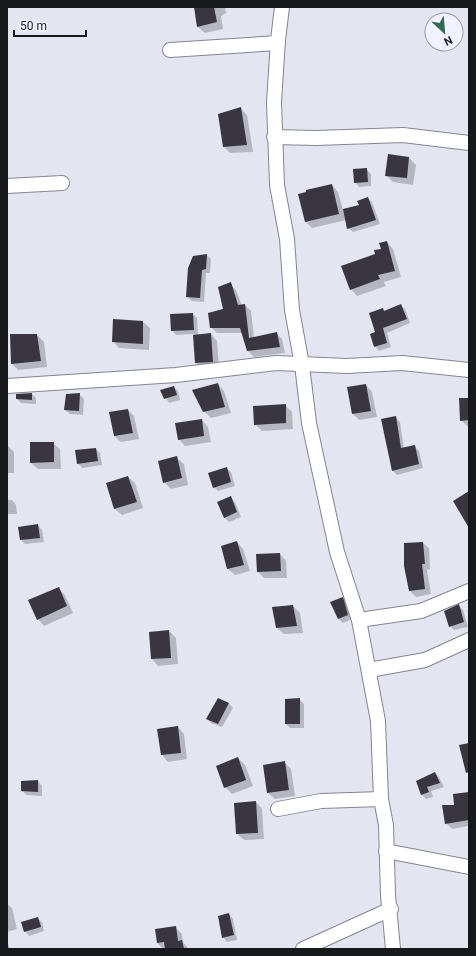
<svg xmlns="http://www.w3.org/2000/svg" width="476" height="956" font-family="Roboto,sans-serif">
<rect width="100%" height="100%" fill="#e3e5f1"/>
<g fill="#0003">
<path d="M195 7H225L226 13 221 16 223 29 205 33 198 27Z"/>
<path d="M240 108 247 115 253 152 230 153 224 147Z"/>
<path d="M389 155 409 158 416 165 413 185 393 182 386 175Z"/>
<path d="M366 169 371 174V186L359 187 355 182Z"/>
<path d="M332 185 338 192 343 210 360 206 368 198 372 202 380 224 353 232 348 228 346 220 312 228 305 221Z"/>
<path d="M387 242 393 249 401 277 384 282 386 286 357 296 351 289Z"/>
<path d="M207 255 211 259 210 273H206L204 302 192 301 187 297Z"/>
<path d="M230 284 236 290 242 306 245 305 251 311 254 338 276 333 282 339 285 353 254 357 248 351 243 333H217L211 327 224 310Z"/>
<path d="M400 305 405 309 410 323 387 333 391 347 379 351 375 346 376 333 382 309 385 311Z"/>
<path d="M193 314 197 318 198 335 211 334 217 341 219 368 203 370 196 363 194 334 176 335 172 330Z"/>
<path d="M143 322 150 328 149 350 119 348 113 341Z"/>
<path d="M37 335 44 342 47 367 18 370 12 364Z"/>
<path d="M218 384 224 391 231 413 211 418 204 411Z"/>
<path d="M366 385 372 392 377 417 359 420 353 414Z"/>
<path d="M174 387 178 391 180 400 169 403 162 391Z"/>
<path d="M32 394 36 398V404L21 403 17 399Z"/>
<path d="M79 394 84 399 83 415 70 414 65 410Z"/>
<path d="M469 399V427H468L461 420Z"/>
<path d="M285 405 292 412 293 429 262 431 255 424Z"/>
<path d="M128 410 134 416 139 439 121 442 114 436Z"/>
<path d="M395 417 400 422 404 449 415 447 419 451 423 468 397 475 393 471Z"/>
<path d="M202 420 208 427 211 442 185 446 179 439Z"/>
<path d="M53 443 60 449 61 469H38L31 463Z"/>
<path d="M7 445 14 452V473H7Z"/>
<path d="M96 449 100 453 102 465 82 468 78 463Z"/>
<path d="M177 458 184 464 188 485 171 489 164 482Z"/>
<path d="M226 468 231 472 235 486 218 491 214 487Z"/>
<path d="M128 477 135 483 143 508 122 515 115 509 107 484Z"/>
<path d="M231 498 235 502 241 517 229 522 224 517Z"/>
<path d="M7 500H12L16 505 17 514H7Z"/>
<path d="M38 525 42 530 44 542 25 544 21 540Z"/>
<path d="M237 542 243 549 250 571 235 575 228 569Z"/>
<path d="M423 543 429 548 430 569 427 570 431 594 416 597 410 591Z"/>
<path d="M280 554 286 561 287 578H264L258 572Z"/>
<path d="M58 588 65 595 73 613 44 626 38 619Z"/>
<path d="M342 598 347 602 352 619 343 623 339 619 332 603Z"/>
<path d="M293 606 300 613 303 633 284 634 277 628Z"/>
<path d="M459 606 463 610 468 627 454 630 450 626Z"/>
<path d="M169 631 176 638 178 664 158 666 152 659 150 633Z"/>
<path d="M218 699 229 704 233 708 222 727 211 723 207 719Z"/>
<path d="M299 699 304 704V728H290L286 724Z"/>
<path d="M178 727 184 734 187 759 168 762 162 755Z"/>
<path d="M238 758 245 765 253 786 232 794 225 787Z"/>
<path d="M284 762 291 769 295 796 275 799 268 793Z"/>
<path d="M435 773 439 777 444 787 431 791 433 797 426 799 422 795 418 782Z"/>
<path d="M38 781 42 786V796L27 795 22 791Z"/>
<path d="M469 793V832L468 826 452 829 446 823 455 805Z"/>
<path d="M256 802 262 809 264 839 244 840 237 834Z"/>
<path d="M7 904 12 908 17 929 7 932Z"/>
<path d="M229 914 233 919 237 940 227 942 223 937Z"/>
<path d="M37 918 42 922 44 931 29 936 25 931Z"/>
<path d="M175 927 182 934 183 942 189 949H164L157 943Z"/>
<path d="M7 940 10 949H7Z"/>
</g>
<g fill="#39363f">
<path d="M194 7H214L217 22 197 27Z"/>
<path d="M241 107 247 145 223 147 218 114Z"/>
<path d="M388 154 409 157 407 178 385 176Z"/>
<path d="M367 168 368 182 354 183 353 169Z"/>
<path d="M332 184 339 214 305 222 298 194 306 192V190Z"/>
<path d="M368 197 376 220 347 229 343 209 359 205 357 201Z"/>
<path d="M387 241 395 271 378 275 380 279 350 290 341 266 375 254 374 250 381 249 379 243Z"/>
<path d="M207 254 206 269 202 270 200 298 186 297 188 268 193 256Z"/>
<path d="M231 282 238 305 245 304 249 338 277 332 280 347 247 351 240 328H210L208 313 223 309 218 287Z"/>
<path d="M401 304 407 319 383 328 387 343 374 347 370 334 375 332 369 313 383 308 384 311Z"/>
<path d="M193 313 194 330 171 331 170 314Z"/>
<path d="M113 319 143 321V344L112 342Z"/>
<path d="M211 333 213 362 195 363 193 335Z"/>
<path d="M10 334H37L41 361 11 364Z"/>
<path d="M218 383 225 407 203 412 192 390Z"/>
<path d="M366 384 371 411 352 414 347 387Z"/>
<path d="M174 386 177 395 164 399 160 390Z"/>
<path d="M32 393V400L16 399V394Z"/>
<path d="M80 393 79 411 64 410 66 394Z"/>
<path d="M459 398H469V420L460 421Z"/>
<path d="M286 404V423L254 425 253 406Z"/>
<path d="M128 409 133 433 114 436 109 412Z"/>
<path d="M396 416 401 448 415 445 419 464 392 471 381 419Z"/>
<path d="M202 419 204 436 178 440 175 423Z"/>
<path d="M30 442H54V462L30 463Z"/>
<path d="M96 448 98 461 77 464 75 450Z"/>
<path d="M177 456 182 478 163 483 158 461Z"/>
<path d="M227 467 231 482 213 488 208 473Z"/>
<path d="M128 476 137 502 114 509 106 483Z"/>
<path d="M469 491V528L453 501Z"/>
<path d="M231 496 237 512 224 518 217 502Z"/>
<path d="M38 524 40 538 20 540 18 527Z"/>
<path d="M237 541 244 565 227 569 221 546Z"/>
<path d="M423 542 425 564H422L425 589 409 591 404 566V543Z"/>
<path d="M280 553 281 571 257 572 256 554Z"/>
<path d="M59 587 67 606 37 620 28 600Z"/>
<path d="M343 597 348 615 338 619 330 602Z"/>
<path d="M459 604 464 622 449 627 444 611Z"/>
<path d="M293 605 297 626 276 628 272 607Z"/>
<path d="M169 630 171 658 151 659 149 632Z"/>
<path d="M218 698 229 703 218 724 206 719Z"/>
<path d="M300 698V724H285V699Z"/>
<path d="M178 726 181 753 161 755 157 729Z"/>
<path d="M469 743V772L466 773 459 745Z"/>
<path d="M238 757 246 780 224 788 216 766Z"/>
<path d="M285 761 289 790 267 793 263 765Z"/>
<path d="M435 772 440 783 427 787 429 792 421 795 416 781Z"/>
<path d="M38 780V792L21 791V781Z"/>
<path d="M469 792V820L445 824 442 805H454L453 794Z"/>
<path d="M256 801 258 833 236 834 234 803Z"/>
<path d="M229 913 234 935 222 938 218 916Z"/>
<path d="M38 917 41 927 24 932 21 922Z"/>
<path d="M176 926 178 941 182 940 184 949H165L164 942 157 943 155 929Z"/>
</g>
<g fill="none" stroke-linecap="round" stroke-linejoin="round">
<g stroke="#838590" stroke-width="16">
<g id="minor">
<path d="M282 7 278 40 274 102 277 185 287 239 292 310 302 365 309 423 337 552 359 620 378 721 381 799 386 825 388 895 393 949"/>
<path d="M170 50 278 43"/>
<path d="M274 137 316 138 403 135 469 143"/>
<path d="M7 186 62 183"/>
<path d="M7 386 176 375 276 363 347 366 402 363 469 370"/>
<path d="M359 620 421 611 469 591"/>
<path d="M369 670 425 660 469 640"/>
<path d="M278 809 321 801 381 799"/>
<path d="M386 851 469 867"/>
<path d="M303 949 391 909"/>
</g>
</g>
<use href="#minor" stroke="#fff" stroke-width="14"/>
</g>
<rect width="476" height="956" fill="none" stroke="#18191d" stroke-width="16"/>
<g transform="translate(444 32) rotate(154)"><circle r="19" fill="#f0f2fe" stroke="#9a9ba4"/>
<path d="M0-3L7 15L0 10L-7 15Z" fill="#326b53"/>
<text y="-6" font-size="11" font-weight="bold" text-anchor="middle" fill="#18191d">N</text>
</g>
<path d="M14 30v6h72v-6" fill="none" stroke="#18191d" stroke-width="2"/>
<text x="20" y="30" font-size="12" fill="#18191d" stroke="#f0f2fe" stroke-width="3" paint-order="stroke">50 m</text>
</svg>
